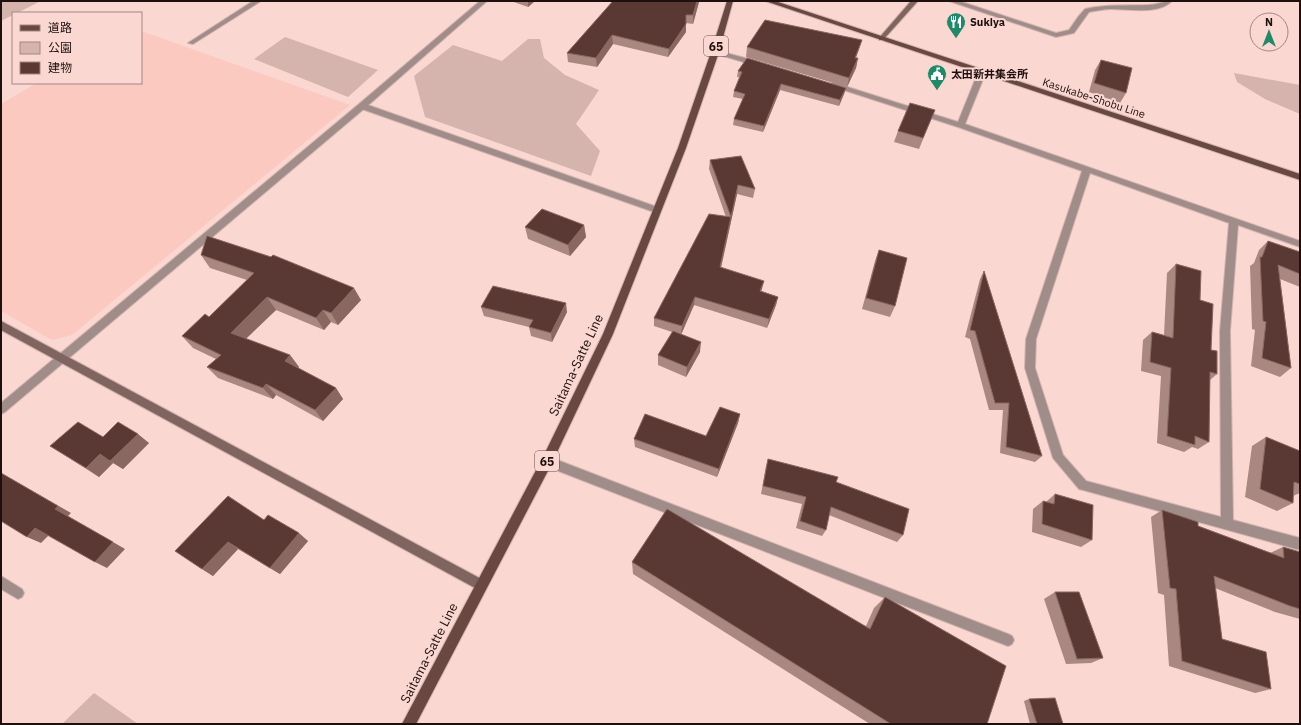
<svg xmlns="http://www.w3.org/2000/svg" width="1301" height="725" font-family="'IBM Plex Sans','Noto Sans JP',sans-serif">
<rect width="100%" height="100%" fill="#fad7d1"/>
<path fill="#fbc9c0" d="M141 31 350 105 72 335 52 340 1 311V104L37 83H141Z"/>
<g fill="#d5b4ae">
<path d="M1 1H41L17 13H13V15L1 21Z"/>
<path d="M285 37 378 70 348 97 254 59Z"/>
<path d="M528 39H540L544 58 565 75 599 90 576 124 600 151 591 176 425 117 414 76 453 45 502 61Z"/>
<path d="M1234 73 1300 85V114L1265 99 1237 82Z"/>
<path d="M94 693 138 724H62Z"/>
</g>
<g fill="none" stroke-linecap="round" stroke-linejoin="round">
<g stroke="#d2b3ae" stroke-width="2">
<g id="lane">
<path d="M253 1H261L193 44 188 43Z"/>
<path d="M359 104H365L660 208 661 210 660 212H654L359 108Z"/>
<path d="M1 576 22 589 24 593 22 597 18 599 1 589Z"/>
</g>
</g>
<g stroke="#d2b3ae" stroke-width="2">
<g id="street">
<path d="M480 1H487L365 108 5 412 1 414V403L359 104Z"/>
<path d="M949 1H959L1056 33 1069 30 1078 17 1085 9C1106 4 1126 6 1148 5 1156 5 1164 1 1172 1 1158 15 1129 9 1111 9 1104 9 1096 11 1089 12L1074 33 1056 37Z"/>
<path d="M715 50 760 62 761 64 757 66 713 53V51Z"/>
<path d="M979 70H985L986 72 965 124 1300 241V247L1238 225 1230 331 1233 520 1300 538V550L1083 490 1079 489 1053 458 1025 368 1026 339 1082 171 958 127 828 85 832 83H835L958 122ZM1090 173 1229 223 1220 331 1221 517 1086 481 1063 455 1035 368 1036 339Z"/>
<path d="M547 456 1008 634 1012 636 1014 640 1012 644 1008 646 543 465 542 461 543 457Z"/>
</g>
</g>
<g stroke="#d2b3ae" stroke-width="2">
<g id="secondary">
<path d="M911 1H918L883 40H879V38Z"/>
<path d="M1 321 485 581 487 585 485 589 481 591 477 589 1 330Z"/>
</g>
</g>
<g stroke="#d2b3ae" stroke-width="2">
<g id="primary">
<path d="M727 1H733L719 52 686 148 613 334 551 465 416 724H402L543 457 603 334 678 148 711 52Z"/>
<path d="M765 1H775L1300 174V180Z"/>
</g>
</g>
<use href="#lane" fill="#a08c89" fill-rule="evenodd"/>
<use href="#street" fill="#a08c89" fill-rule="evenodd"/>
<use href="#secondary" fill="#80645f" fill-rule="evenodd"/>
<use href="#primary" fill="#694842" fill-rule="evenodd"/>
</g>
<g fill="#aa8882">
<path d="M511 1H535L528 7Z"/>
<path d="M613 1 699 2 693 24 686 23V32L668 57 613 44 597 67 568 62 567 53Z"/>
<path d="M862 40 856 58H858L856 68 847 87 746 57 747 47Z"/>
<path d="M1101 60 1126 93 1120 103 1089 92 1095 70Z"/>
<path d="M738 71 846 88 844 94 839 106 780 90 763 132 733 125 734 119 743 99 733 97 734 91 739 77H737Z"/>
<path d="M935 110 919 149 894 142 898 131Z"/>
<path d="M710 160 755 189 753 198 737 194 721 268 762 289 761 291 778 297 776 305 767 328 694 305 681 334 700 352 686 377 658 365V355L672 332 654 326V318L726 217 709 169Z"/>
<path d="M584 225 586 237 570 256 528 239 525 227Z"/>
<path d="M1268 241 1300 252V287L1280 279 1291 368 1280 377 1251 366 1255 330 1252 329 1250 266 1254 263 1259 250Z"/>
<path d="M879 250 895 306 890 317 862 309 875 261Z"/>
<path d="M201 255 361 300 338 325 331 322 324 330 276 310 246 339 290 355 299 367 298 368 336 388 343 399 323 421 276 395 273 399 218 378 207 367 216 359 193 348 182 336 209 317 247 280 210 268Z"/>
<path d="M1176 264 1200 300 1217 374 1210 380 1209 442 1198 449 1192 447 1184 452 1157 443 1161 376 1141 371 1143 340 1152 332 1164 335 1167 273Z"/>
<path d="M984 271 1042 456 1035 462 1000 453 1003 410H989L970 339 965 337 980 279Z"/>
<path d="M481 307 567 312 552 342 531 336 529 327 484 316Z"/>
<path d="M740 414 738 423 717 477 635 447 634 439 706 436Z"/>
<path d="M103 437 149 443 123 469 113 463 99 477 50 446Z"/>
<path d="M1266 437 1300 451V493L1293 496V503L1277 511 1245 497 1252 446Z"/>
<path d="M768 459 836 482 903 535 897 542 829 515 826 530 822 536 796 528 802 504 761 494 766 466Z"/>
<path d="M1055 494 1092 540 1081 547 1032 532 1033 509 1043 501 1046 502Z"/>
<path d="M1162 510 1198 526 1270 553 1283 547 1300 552V619L1275 612 1215 588 1222 639 1271 689 1255 693 1169 666 1164 595 1158 593 1151 517Z"/>
<path d="M264 520 308 541 280 574 238 549 213 576 202 569 175 551Z"/>
<path d="M632 562 866 626 874 608 885 597 987 724H870L633 574Z"/>
<path d="M1055 592 1103 658 1091 663 1066 664 1044 599Z"/>
<path d="M1029 699 1063 724H1030L1024 701Z"/>
</g>
<g fill="#8a6862">
<path d="M528 1H535L528 7Z"/>
<path d="M697 1H699V2L693 24V15Z"/>
<path d="M686 24V32L668 57 669 49Z"/>
<path d="M612 35 613 44 597 67 596 58Z"/>
<path d="M862 40 859 49 852 67 855 58Z"/>
<path d="M858 58 856 68 847 87 849 78Z"/>
<path d="M781 84 780 90 763 132 764 126Z"/>
<path d="M846 88 844 94 839 106 840 100Z"/>
<path d="M738 185 737 194 719 276 720 267Z"/>
<path d="M584 225 586 237 570 256 568 245Z"/>
<path d="M764 281 762 289 758 299 760 291Z"/>
<path d="M354 288 361 300 338 325 331 313Z"/>
<path d="M267 297 276 310 240 344 231 333Z"/>
<path d="M695 297 694 305 681 335 682 326Z"/>
<path d="M778 297 776 305 767 328 769 319Z"/>
<path d="M566 303 567 312 552 342 551 333Z"/>
<path d="M323 310 331 322 324 330 316 318Z"/>
<path d="M701 342 700 352 686 377 687 367Z"/>
<path d="M290 355 299 367 294 373 285 361Z"/>
<path d="M266 384 276 395 273 399 263 388Z"/>
<path d="M336 388 343 399 323 421 315 410Z"/>
<path d="M740 414 738 423 717 477 719 469Z"/>
<path d="M138 434 149 443 123 469 110 461Z"/>
<path d="M100 454 113 463 99 477 86 468Z"/>
<path d="M1 473 71 513 68 516 125 549 107 568 95 562Z"/>
<path d="M35 528 49 535 41 543 27 537Z"/>
<path d="M299 533 308 541 280 574 270 568Z"/>
<path d="M228 542 238 549 213 576 202 569Z"/>
</g>
<g fill="#5a3833" stroke="#8a6862">
<path d="M613 1H697L693 15H686V24L669 49 612 35 596 58 567 53Z"/>
<path d="M765 20 862 40 855 58H858L849 78 747 47Z"/>
<path d="M747 58 846 88 840 100 781 84 764 126 734 119 745 94 734 91 742 72 738 71Z"/>
<path d="M1101 60 1132 68 1126 93 1094 83Z"/>
<path d="M910 103 935 110 923 138 898 131Z"/>
<path d="M741 156 755 189 738 185 720 267 764 281 760 291 778 297 769 319 695 297 682 326 654 318 709 214 731 217 710 160Z"/>
<path d="M542 209 584 225 568 245 525 227Z"/>
<path d="M207 236 271 257 273 255 354 288 331 313 323 310 316 318 267 297 231 333 290 355 285 361 336 388 315 410 266 384 263 388 207 367 221 355 182 336 205 314 209 317 254 273 201 255Z"/>
<path d="M1268 241 1300 252V274L1278 265 1291 368 1262 358 1266 322 1263 321 1260 257H1262Z"/>
<path d="M879 250 907 258 895 306 866 298Z"/>
<path d="M1176 264 1201 271 1200 300 1213 304 1211 350 1217 351V374L1210 372 1209 442 1195 436V445L1167 436 1171 368 1150 362 1152 332 1173 338Z"/>
<path d="M984 271 1042 456 1006 447 1009 403H995L975 331 970 330Z"/>
<path d="M493 286 566 303 551 333 529 327 533 320 481 307Z"/>
<path d="M673 331 701 342 687 367 658 355Z"/>
<path d="M720 407 740 414 719 469 634 439 645 414 706 436Z"/>
<path d="M78 422 103 437 118 422 138 434 110 461 100 454 86 468 50 446Z"/>
<path d="M1266 437 1300 451V484L1294 482 1293 503 1260 489Z"/>
<path d="M768 459 838 477 836 482 909 509 903 535 831 507 826 530 800 521 806 497 763 486Z"/>
<path d="M1 473 58 506 55 509 113 542 95 562 35 528 27 537 1 521Z"/>
<path d="M1055 494 1093 505 1092 540 1042 524 1043 501 1054 504Z"/>
<path d="M228 496 264 520 268 515 299 533 270 568 228 542 202 569 175 551Z"/>
<path d="M667 509 870 629 885 597 1006 666 987 724H891L632 562Z"/>
<path d="M1162 510 1198 522V526L1284 558 1283 547 1300 552V609L1290 606 1214 576 1222 639 1266 652 1271 689 1182 661 1176 589 1170 588Z"/>
<path d="M1055 592H1079L1103 658 1077 659Z"/>
<path d="M1055 698 1063 724H1037L1029 699Z"/>
</g>
<defs>
<g id="restaurant-pin" transform="scale(1)"><path d="M0 17L-7.5 6A9.5 9.5 0 1 1 7.5 6Z" fill="#1f8a68" stroke="#fad7d1"/><path d="M-5-6h1v4h1v-4h1v4h1v-4h1v5L-1.5 .5V6h-2V.5L-5-1ZM5-6V6H3V1.5H1.5Q1.5-4 5-6Z" fill="#fff"/></g>
<g id="civic-pin" transform="scale(1)"><path d="M0 17L-7.5 6A9.5 9.5 0 1 1 7.5 6Z" fill="#1f8a68" stroke="#fad7d1"/><path d="M-.6-6.5H3V-4.5H.6V-3L4-1V1h2V6H-6V1h2V-1L-.6-3ZM-1.2 2.5V6h2.4V2.5Z" fill="#fff"/></g>
</defs>
<g fill-rule="evenodd">
<use href="#restaurant-pin" x="956" y="22"/>
<use href="#civic-pin" x="937" y="74"/>
</g>
<g text-anchor="middle" dominant-baseline="central" stroke-width="4" stroke-linejoin="round" paint-order="stroke">
<g font-size="11" font-weight="bold" fill="#1e100d" stroke="#fad7d1" text-anchor="start">
<text x="970" y="22">Sukiya</text>
<text x="951" y="74">太田新井集会所</text>
</g>
<g font-size="11" fill="#1e100d" stroke="#fad7d1">
<text transform="translate(1094 98) rotate(18)">Kasukabe-Shobu Line</text>
</g>
<g fill="#fad7d1" stroke="#604c48" stroke-width="1">
<rect x="704" y="36" width="24" height="20" rx="3"/>
<rect x="535" y="451" width="24" height="20" rx="3"/>
</g>
<g font-size="12" font-weight="bold" fill="#1e100d">
<text x="716" y="46">65</text>
<text x="547" y="461">65</text>
</g>
<g font-size="13" fill="#1e100d" stroke="#fad7d1">
<text transform="translate(576 365) rotate(-65)">Saitama-Satte Line</text>
<text transform="translate(429 653) rotate(-63)">Saitama-Satte Line</text>
</g>
</g>
<rect width="1301" height="725" fill="none" stroke="#1e100d" stroke-width="4"/>
<rect x="12" y="12" width="130" height="72" fill="#fad7d1" stroke="#a28783"/>
<rect x="20" y="25" width="20" height="6" fill="#694842" stroke="#a28783"/>
<text x="48" y="32" font-size="12" fill="#1e100d">道路</text>
<rect x="20" y="42" width="20" height="12" fill="#d5b4ae" stroke="#a28783"/>
<text x="48" y="52" font-size="12" fill="#1e100d">公園</text>
<rect x="20" y="62" width="20" height="12" fill="#5a3833" stroke="#a28783"/>
<text x="48" y="72" font-size="12" fill="#1e100d">建物</text>
<g transform="translate(1269 32)"><circle r="19" fill="#fad7d1" stroke="#a28783"/>
<path d="M0-3L7 15L0 10L-7 15Z" fill="#1f8a68"/>
<text y="-6" font-size="11" font-weight="bold" text-anchor="middle" fill="#1e100d">N</text>
</g>
</svg>
